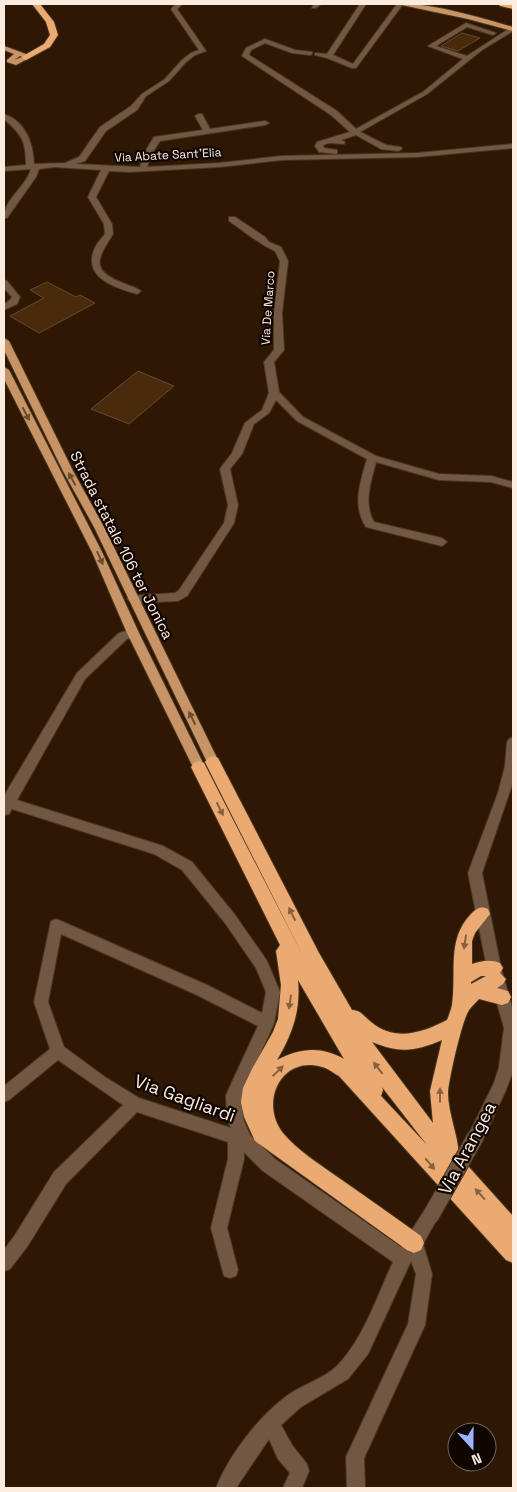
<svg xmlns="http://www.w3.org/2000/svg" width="517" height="1492" font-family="'Space Grotesk',sans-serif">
<rect width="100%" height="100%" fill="#2e1803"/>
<g fill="#492a0b" stroke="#644a34">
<path d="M462 33 480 38 458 51 441 46Z"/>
<path d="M47 282 76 297 80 295 95 303 39 333 10 316 44 298 30 290Z"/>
<path d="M138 371 174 386 129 424 91 409Z"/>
</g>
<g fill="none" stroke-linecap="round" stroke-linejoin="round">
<g stroke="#4b3622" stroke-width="2">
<g id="minor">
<path d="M176 4H182L177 9 206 51 195 55 186 62 169 81 146 96 137 110 106 131 85 161 75 164 140 167 143 155 154 137 203 130 195 116 199 114H202L210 129 265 121 269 123 265 125 160 141 151 155 147 167 219 163 282 156 417 153 513 144V148L417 157 282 160 219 167 130 172 109 171 96 197 112 224 113 234C98 258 89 270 123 283 129 286 136 287 141 291L137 294C116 288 83 278 94 250 96 244 101 239 105 234L104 224 88 197 101 170 54 167 39 169 36 177 7 218H4C4 199 26 187 31 169L4 171V167L26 165C26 141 22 135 4 119V114C26 122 33 143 34 164L65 163 79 157 100 127 131 106 142 94 165 79 182 60 191 53 199 50 171 9Z"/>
<path d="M314 4H321L316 8H312Z"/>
<path d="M360 4H366L333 55 353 64 397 4H403L356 68H352L327 58 315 55V53L327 54Z"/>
<path d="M466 23 496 33 493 35 467 27 436 46 467 56 510 28 513 27V31L482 50 427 94 360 132 386 145 401 147 402 149 398 151 381 149 356 135 341 140 345 142 344 144 329 143 323 145 324 148 337 150V154L319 152 315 146 317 142 350 132 331 115 242 56 246 48 265 39 295 50 312 52V54L310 55 292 53 265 43 251 50 249 55 337 111 356 129 423 92 463 59 428 46Z"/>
<path d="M229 217H235L265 237 269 242 281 247 288 261 282 313 284 350 274 362 279 392 303 417 376 456 439 474 491 476 513 482V488L491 482 439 480 376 462C371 482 363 503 374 522L442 538 447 542 442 546 366 527C352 505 360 483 367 459L297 421 276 400 269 413 254 424 242 454 230 469 238 505 234 523 187 596 178 601 133 603 127 599 129 596 175 593 179 590 224 523 228 505 220 469 232 453 245 423 262 410 269 393 264 362 274 350V313L280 261 275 251C259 244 244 231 229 221Z"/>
<path d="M4 280 7 281 20 297 17 304 4 310V304L10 300 12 297 4 288Z"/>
<path d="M133 629 139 633 137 636 127 639 85 679 17 800 163 846 192 862 235 915 267 961 280 992 274 1023 242 1095 243 1119 250 1135 275 1159 401 1247 424 1211 430 1209 436 1211 438 1217 423 1244 432 1274 425 1325 364 1458 365 1488H347L346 1457 408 1324 416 1274 411 1261 368 1354 348 1379 301 1407 281 1425 292 1445 307 1464 309 1471 302 1488H283L290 1473 278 1459 269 1439 236 1488H216C229 1455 259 1416 288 1395 303 1384 324 1379 337 1366 364 1338 377 1296 393 1262L263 1171 244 1152V1159L227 1228 238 1270 236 1276 230 1278 224 1276 211 1228 228 1159V1142L137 1112 66 1184 27 1247 10 1269 4 1271V1250L15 1235 54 1172 123 1105 58 1060 9 1100 4 1102V1086L50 1049 34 1002 51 921 56 919 61 921 207 985 262 1013 266 992 256 968 225 923 182 870 154 854 12 809 9 814 4 815V796L77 673 119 633ZM61 934 197 995 258 1026 226 1095 227 1119 231 1128 139 1098 105 1077 64 1047 48 1002Z"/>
<path d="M513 737V782L482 873 501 968 513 1010V1071L506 1090 482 1141 476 1144 470 1141 468 1136 494 1083 499 1067 504 1028 487 968 468 873 498 793 505 766 507 742 509 739Z"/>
</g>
</g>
<g stroke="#4b3622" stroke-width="2">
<g id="major">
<path d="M397 4C429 2 481 18 513 27V31L468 19Z"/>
<path d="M4 46 26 54 29 58 16 65 7 62V60L14 54 4 50ZM20 56 22 57 14 60Z"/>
<path d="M4 338 9 341 73 471 104 527 219 762 217 765H209L207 762 94 527 63 471 4 350Z"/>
<path d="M4 367 9 370 102 552 139 633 205 767 203 770H195L193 767 127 633 92 552 4 379Z"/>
</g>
</g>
<g stroke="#4b3622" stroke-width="2">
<g id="highway">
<path d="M32 4H40L54 22 58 35 50 47 26 60 22 58 23 56 44 44 50 35 46 22Z"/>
<path d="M499 4 513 5V9L500 6Z"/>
<path d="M213 756 218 758 319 953 352 1010C360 1010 364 1016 371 1022 395 1042 422 1033 447 1020 449 1015 451 1010 452 1005 457 972 446 940 471 914 477 908 480 906 488 909L490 914 475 933 472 941V964C481 961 491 959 500 963L503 968 500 973 506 979 503 984 497 988 508 991 511 997 508 1003 502 1005 479 999C476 1002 472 1006 469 1010 462 1020 449 1079 448 1092 448 1114 458 1134 459 1156L513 1216V1263L506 1260 339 1076C333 1073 328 1068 322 1067 281 1055 259 1103 283 1133 298 1151 318 1163 336 1176 365 1196 393 1216 421 1236L424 1243 421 1250 414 1253 407 1250 255 1141 244 1117 241 1102 243 1088 252 1069 273 1032 278 1019 281 985 276 951 280 945 191 767 194 763 199 761 204 763 304 958 205 762 208 758ZM481 976H486L471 984V982ZM298 980 344 1059C321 1046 300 1048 277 1060 292 1035 301 1010 298 980ZM442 1040 430 1091 433 1123 372 1042C399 1053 414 1052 442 1040ZM382 1087 427 1145 381 1096 383 1090Z"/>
</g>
</g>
<use href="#minor" fill="#725843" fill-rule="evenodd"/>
<use href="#major" fill="#c89365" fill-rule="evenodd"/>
<use href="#highway" fill="#eaaa72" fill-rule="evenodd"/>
<g stroke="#4b3622" stroke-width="18" stroke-linecap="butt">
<path id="minor-bridge" d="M430 1217 476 1136"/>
</g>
<use href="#minor-bridge" stroke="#725843" stroke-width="16"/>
</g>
<defs><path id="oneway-solid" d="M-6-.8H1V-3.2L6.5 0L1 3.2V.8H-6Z" transform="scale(1.25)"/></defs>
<g fill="#6c4c33">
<use href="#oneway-solid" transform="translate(26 414) rotate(63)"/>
<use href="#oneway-solid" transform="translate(72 479) rotate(-119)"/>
<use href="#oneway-solid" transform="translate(100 558) rotate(66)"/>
<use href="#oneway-solid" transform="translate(192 718) rotate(-116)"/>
</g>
<g fill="#87603f">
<use href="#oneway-solid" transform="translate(220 809) rotate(64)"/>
<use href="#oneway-solid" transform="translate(292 914) rotate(-116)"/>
<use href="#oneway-solid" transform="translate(465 942) rotate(98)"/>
<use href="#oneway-solid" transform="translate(290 1002) rotate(98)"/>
<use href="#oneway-solid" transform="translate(378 1068) rotate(-128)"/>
<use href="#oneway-solid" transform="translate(278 1071) rotate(-44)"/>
<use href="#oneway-solid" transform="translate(440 1095) rotate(-90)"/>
<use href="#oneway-solid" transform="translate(430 1164) rotate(50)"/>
<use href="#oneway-solid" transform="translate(480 1194) rotate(-132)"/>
</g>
<g text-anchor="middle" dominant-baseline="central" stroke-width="4.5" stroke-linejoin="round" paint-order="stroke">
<g font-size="12" fill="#fcecdf" stroke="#0f0601">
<text transform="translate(168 155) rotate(-3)">Via Abate Sant'Elia</text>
<text transform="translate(268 308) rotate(-86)">Via De Marco</text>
</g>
<g font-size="15" fill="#fcecdf" stroke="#0f0601">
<text transform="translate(122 545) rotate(63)">Strada statale 106 ter Jonica</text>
</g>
<g font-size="18" fill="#fcecdf" stroke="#0f0601">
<text transform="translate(185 1098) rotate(20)">Via Gagliardi</text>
<text transform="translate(467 1148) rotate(-62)">Via Arangea</text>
</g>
</g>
<rect width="517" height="1492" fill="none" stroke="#fcecdf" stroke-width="10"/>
<g transform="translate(472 1447) rotate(159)"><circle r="24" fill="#0f0601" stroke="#6e625a"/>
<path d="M0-4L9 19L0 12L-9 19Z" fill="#9eb3fd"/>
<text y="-8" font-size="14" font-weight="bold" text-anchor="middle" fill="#fcecdf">N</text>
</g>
</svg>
